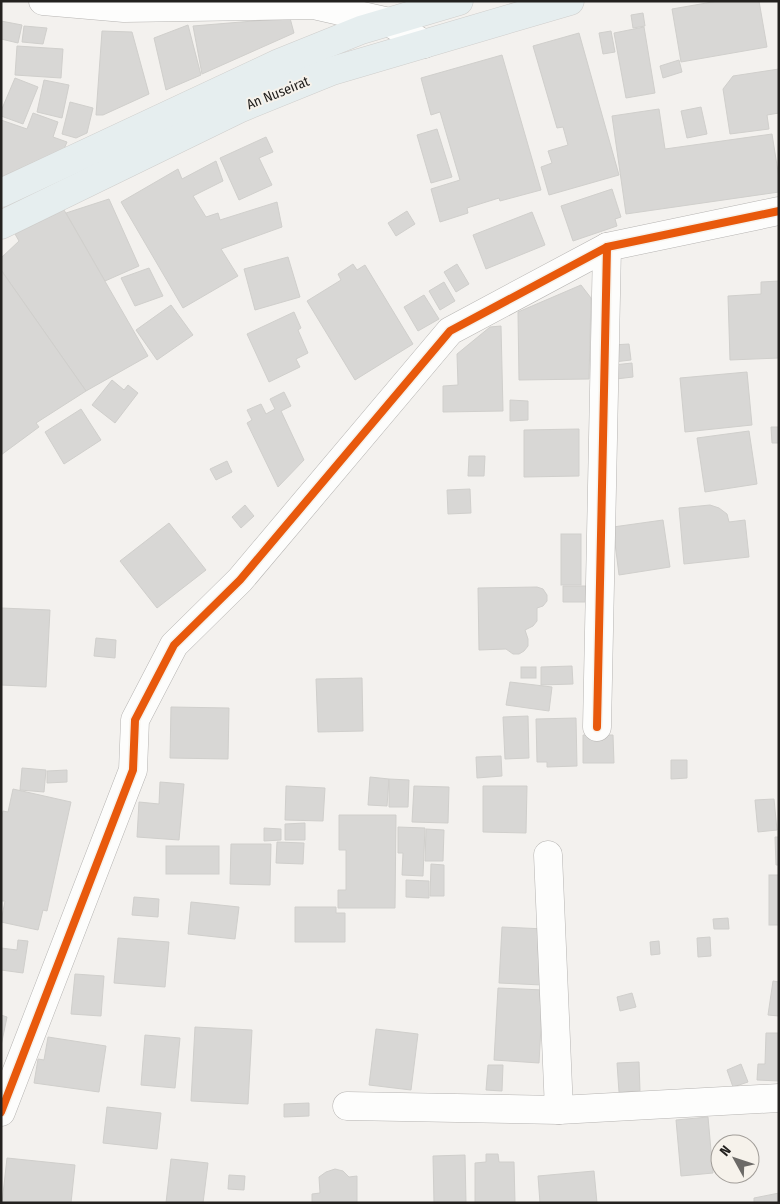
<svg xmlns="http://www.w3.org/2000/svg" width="780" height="1204" font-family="'Fira Sans Condensed',sans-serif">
<rect width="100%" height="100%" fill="#f3f1ee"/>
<g fill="#d8d7d5" stroke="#d0cfcc">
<path d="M718 1H759L767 47 681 62 672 9Z"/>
<path d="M643 13 645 26 633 28 631 15Z"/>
<path d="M290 18 294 33 202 74 193 26Z"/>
<path d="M1 21 22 25 18 43 1 39Z"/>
<path d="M188 25 201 75 166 90 154 38Z"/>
<path d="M24 26 47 28 43 44 22 42Z"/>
<path d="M644 27 655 93 626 98 614 33Z"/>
<path d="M102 31 132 32 149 94 103 115H96Z"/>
<path d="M611 31 615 52 603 54 599 33Z"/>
<path d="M579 33 619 175 549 195 541 167 552 163 548 151 568 145 563 127 557 128 533 46Z"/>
<path d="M17 46 63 49 61 78 15 75Z"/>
<path d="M502 55 541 190 500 201 499 198 467 208 468 213 440 222 431 189 460 180 440 112 431 115 421 78Z"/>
<path d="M679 60 682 72 663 78 660 66Z"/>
<path d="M779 69V113L767 115 769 129 730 134 723 89 733 76Z"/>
<path d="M15 78 38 87 23 124 1 116V111Z"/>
<path d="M44 80 69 85 62 118 37 112Z"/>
<path d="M70 102 93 108 87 133 76 138 62 134Z"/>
<path d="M701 107 707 134 687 138 681 111Z"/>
<path d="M659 109 665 149 772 134 779 178V192L626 214 612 116Z"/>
<path d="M33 113 58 122 53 137 67 142 64 149 1 177V120L27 129Z"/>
<path d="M437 129 452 177 431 183 417 135Z"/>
<path d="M266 137 273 152 259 158 272 185 239 200 220 158Z"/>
<path d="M216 161 223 181 193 196 206 217 218 213 220 220 277 202 282 227 221 249 238 276 183 308 121 202 178 169 182 179Z"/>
<path d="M612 189 621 217 615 219 617 226 573 241 561 206Z"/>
<path d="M109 199 139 266 105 281 66 213Z"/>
<path d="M64 210 148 356 86 391 1 270V258L19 241 15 234Z"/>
<path d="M407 211 415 224 396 236 388 223Z"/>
<path d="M532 212 545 245 486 269 473 235Z"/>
<path d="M288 257 300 297 255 310 244 269Z"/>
<path d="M353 264 357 270 365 265 413 344 355 380 307 301 341 280 338 274Z"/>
<path d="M457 264 469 284 456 292 444 272Z"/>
<path d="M149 268 163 296 135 306 121 278Z"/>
<path d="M1 270 86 391 36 423 39 427 1 455Z"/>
<path d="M779 281V358L730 360 728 296 761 294V282Z"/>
<path d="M444 282 455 301 440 310 429 291Z"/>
<path d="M581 285 591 298 589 379 519 380 518 312Z"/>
<path d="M424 295 439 319 418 331 404 307Z"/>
<path d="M171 305 193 335 157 360 136 330Z"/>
<path d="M294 312 301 328 298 330 308 353 296 359 300 367 269 382 247 334Z"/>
<path d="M501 326 503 411 443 412V386L458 385 457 354 490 327Z"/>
<path d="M629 344 631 360 614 362 612 345Z"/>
<path d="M632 363 633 377 616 379 614 365Z"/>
<path d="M747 372 752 425 685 432 680 378Z"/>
<path d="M112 380 124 390 128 385 138 393 115 423 92 405Z"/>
<path d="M284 392 291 406 281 411 304 460 278 487 247 423 252 420 247 410 261 404 266 414 275 409 270 399Z"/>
<path d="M510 400 528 401V420L510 421Z"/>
<path d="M81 409 101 440 64 464 45 432Z"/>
<path d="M771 427H779V443H772Z"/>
<path d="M579 429V476L524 477V430Z"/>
<path d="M749 431 757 484 705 492 697 438Z"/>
<path d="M469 456H485L484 476H468Z"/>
<path d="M227 461 232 472 216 480 210 469Z"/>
<path d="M470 489 471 513 448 514 447 490Z"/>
<path d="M245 505 254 516 241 528 232 517Z"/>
<path d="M710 505 719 508 727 514 729 522 745 520 749 557 684 564 679 508Z"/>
<path d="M663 520 670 567 619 575 613 527Z"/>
<path d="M169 523 206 570 157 608 120 561Z"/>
<rect x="561" y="534" width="20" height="51"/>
<path d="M563 586H586L585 602H563Z"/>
<path d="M537 587 543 589 547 595V601L543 606 537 608V621L533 626 525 630 528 639V646L524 651 519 654H513L506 649 479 650 478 588Z"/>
<path d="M1 608 50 610 46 687 1 685Z"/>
<path d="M96 638 116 640 115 658 94 656Z"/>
<path d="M572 666 573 684 541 685V667Z"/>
<rect x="521" y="667" width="15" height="11"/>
<path d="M362 678 363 731 318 732 316 679Z"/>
<path d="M510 682 552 687 549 711 506 705Z"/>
<path d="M171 707 229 708 228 759 170 758Z"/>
<path d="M528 716 529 758 505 759 503 717Z"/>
<path d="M576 718 577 766 547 767V762H537L536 719Z"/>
<path d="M583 735H613L614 763H583Z"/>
<path d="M501 756 502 776 477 778 476 757Z"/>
<path d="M671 760H687V778L671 779Z"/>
<path d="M22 768 46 770 44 792 20 790Z"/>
<path d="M67 770V782L47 783V771Z"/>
<path d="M370 777 389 779 387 806 368 805Z"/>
<path d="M389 779 409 780 408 807H389Z"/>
<path d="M160 782 184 784 179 840 137 837 139 802 159 804Z"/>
<path d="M286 786 325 788 323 821 285 820Z"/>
<path d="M414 786 449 787 448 823 412 822Z"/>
<path d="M483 786H527L526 833 483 832Z"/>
<path d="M13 789 71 802 47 911 43 910 38 930 1 922 5 901H1V821L3 811 8 812Z"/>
<path d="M774 799 777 830 758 832 755 800Z"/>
<path d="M339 815H396L395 908H338V890H346V850H339Z"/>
<path d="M305 823V840H285V824Z"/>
<path d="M398 827 425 828 423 876 402 875 403 853H398Z"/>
<path d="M264 828 281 829V840L264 841Z"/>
<path d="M426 829 444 830 443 861H425Z"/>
<path d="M775 837H779V865H776Z"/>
<path d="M277 842 304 843 303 864 276 863Z"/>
<path d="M231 844H271L270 885 230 884Z"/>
<rect x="166" y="846" width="53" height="28"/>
<path d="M431 864 444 865V896H430Z"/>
<rect x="769" y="875" width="10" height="50"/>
<path d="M406 880 429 881V898L406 897Z"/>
<path d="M134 897 159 899 158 917 132 915Z"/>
<path d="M191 902 239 907 235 939 188 934Z"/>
<path d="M295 907H336V913H345V942H295Z"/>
<path d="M728 918 729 929H714L713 919Z"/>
<path d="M502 927 545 929 542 985 499 983Z"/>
<path d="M710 937 711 956 698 957 697 938Z"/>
<path d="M118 938 169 942 165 987 114 983Z"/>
<path d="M18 940 28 941 23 973 1 970V948L17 950Z"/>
<path d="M659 941 660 954 651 955 650 942Z"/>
<path d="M75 974 104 976 101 1016 71 1014Z"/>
<path d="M773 981 779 982V1016L768 1015Z"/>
<path d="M498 988 543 990 539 1063 494 1060Z"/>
<path d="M632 993 636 1007 620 1011 617 997Z"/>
<path d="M1 1015 7 1017 1 1046Z"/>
<path d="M195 1027 252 1030 248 1104 191 1101Z"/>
<path d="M376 1029 418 1034 411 1090 369 1085Z"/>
<path d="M766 1033H779V1081L757 1080 758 1064H765Z"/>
<path d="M145 1035 180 1038 175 1088 141 1085Z"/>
<path d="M48 1037 106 1046 99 1092 34 1083 38 1059 44 1060Z"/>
<path d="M639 1062 640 1091 619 1092 617 1063Z"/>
<path d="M741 1064 748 1082 733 1087 727 1070Z"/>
<path d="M488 1065H503L502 1091 486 1090Z"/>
<path d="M309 1103V1116L284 1117V1104Z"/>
<path d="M107 1107 161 1113 157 1149 103 1143Z"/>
<path d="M708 1117 713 1173 681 1176 676 1120Z"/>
<path d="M486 1154H498L499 1162H514L515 1203H475V1163L486 1162Z"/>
<path d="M465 1155 466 1203H434L433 1156Z"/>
<path d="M7 1158 75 1165 71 1203H2Z"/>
<path d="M171 1159 208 1163 203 1203H166Z"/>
<path d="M335 1169 343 1171 349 1177 357 1176V1203H312V1194L320 1193 319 1177 326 1172Z"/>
<path d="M594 1171 597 1203H540L538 1176Z"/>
<path d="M229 1175 245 1176 244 1190 228 1189Z"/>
<path d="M779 1193V1203H754V1198Z"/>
</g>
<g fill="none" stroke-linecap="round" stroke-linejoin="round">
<g stroke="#b6b4b2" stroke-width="29">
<g id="minor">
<path d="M43 1 124 8 314 5 389 22 424 44"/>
<path d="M597 727 607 247"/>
<path d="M548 855 559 1110"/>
<path d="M347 1106 559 1110 779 1098"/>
<path d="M1 1112 133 770 135 720 174 645 240 580 450 331 607 247 779 211"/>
</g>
</g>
<g stroke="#cfcecc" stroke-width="29">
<g id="major">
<path d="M1 193 279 63 361 30 459 1"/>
<path d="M1 225 241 108 332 71 570 1"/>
</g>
</g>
<use href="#minor" stroke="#fdfdfc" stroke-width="28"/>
<use href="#major" stroke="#e6eeef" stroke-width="28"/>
<g stroke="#f6f2eb" stroke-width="11">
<g id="cycleway">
<path d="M597 727 607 247"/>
<path d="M1 1112 133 770 135 720 174 645 240 580 450 331 607 247 779 211"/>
</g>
</g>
<use href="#cycleway" stroke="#e8590c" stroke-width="8"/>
</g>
<g text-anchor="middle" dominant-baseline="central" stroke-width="4" stroke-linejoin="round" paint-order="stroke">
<g font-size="14" fill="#23211f" stroke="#f6f2eb">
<text transform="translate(278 93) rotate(-22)">An Nuseirat</text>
</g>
</g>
<rect width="780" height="1204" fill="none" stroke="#23211f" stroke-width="5"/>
<g transform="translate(735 1159) rotate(310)"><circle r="24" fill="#f6f2eb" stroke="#a29e99"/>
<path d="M0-4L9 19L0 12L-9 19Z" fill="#6c6a67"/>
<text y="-8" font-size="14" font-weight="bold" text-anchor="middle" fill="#23211f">N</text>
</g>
</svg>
